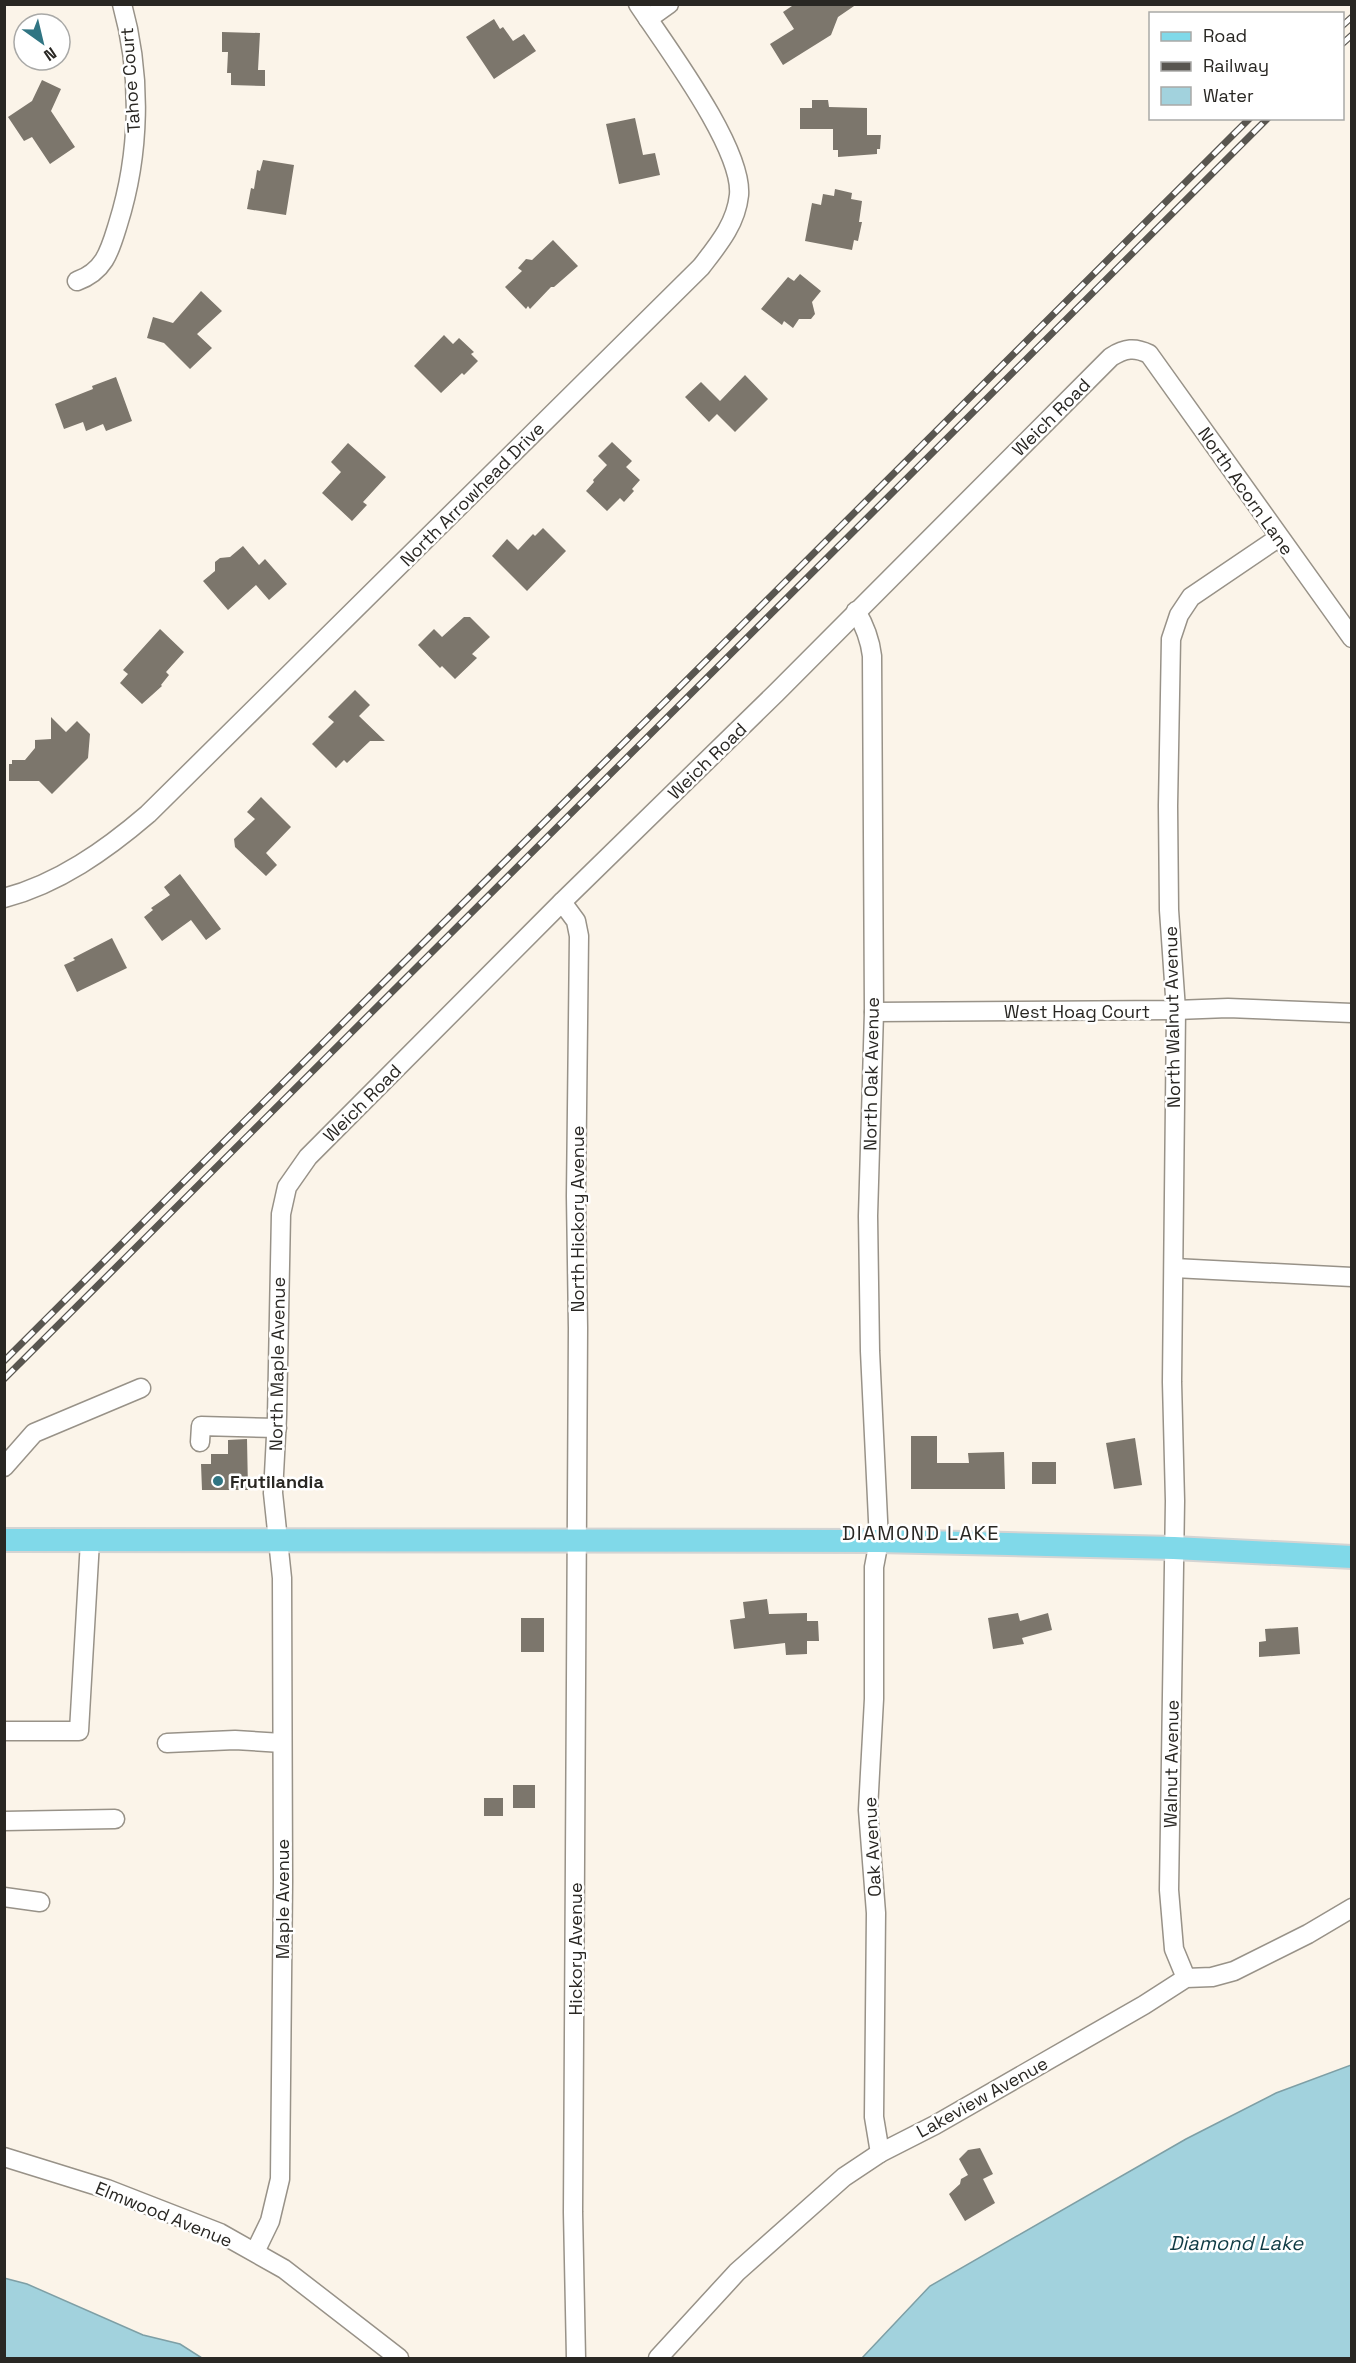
<svg xmlns="http://www.w3.org/2000/svg" width="1356" height="2363" font-family="'Space Grotesk',sans-serif">
<rect width="100%" height="100%" fill="#fbf4e9"/>
<g fill="#a2d2dd" stroke="#7e9fa5" stroke-width="1.5">
<path d="M1351 2065V2358H862L930 2286 1186 2139 1276 2093Z"/>
<path d="M4 2278 27 2284 143 2335 180 2344 202 2358H5Z"/>
</g>
<g fill="#7c766c">
<path d="M795 4H857L838 17 831 35 783 65 770 44 794 29 783 12Z"/>
<path d="M494 19 500 29 503 27 513 41 524 34 536 51 494 79 466 37Z"/>
<path d="M222 32 260 33 258 70H265V86L231 85V73H227L228 52H222Z"/>
<path d="M42 80 61 89 51 111 75 147 50 164 32 137 24 141 8 117 32 101Z"/>
<path d="M812 100H828L829 107 867 108V135H881L880 149H877V154L838 157V150H833V129H800V108H812Z"/>
<path d="M635 118 643 155 655 153 660 175 619 184 606 124Z"/>
<path d="M263 160 294 165 286 215 247 209 251 188 254 189 257 170 260 171Z"/>
<path d="M835 189 852 193 851 199 862 201 859 222H862L858 241 854 240 852 250 805 241 812 203 821 205 823 194 834 196Z"/>
<path d="M553 240 578 266 554 287H551L530 309 528 306 526 309 505 287 522 271 518 268 526 259 532 260Z"/>
<path d="M800 274 821 291 812 302 815 314 811 319H799L793 328 784 321 782 325 761 309 788 277 794 281Z"/>
<path d="M201 291 222 311 197 334 212 348 190 369 164 343 147 338 153 317 173 323Z"/>
<path d="M444 335 453 344 459 338 474 352 471 354 478 361 464 375 462 373 441 393 414 366Z"/>
<path d="M745 375 768 399 735 432 717 414 709 422 685 397 701 382 720 401Z"/>
<path d="M116 377 132 421 106 431 103 424 86 431 83 422 64 429 55 404 93 389 92 386Z"/>
<path d="M612 442 632 461 626 467 640 480 632 489 634 491 624 502 620 498 607 511 586 491 594 482 593 480 607 465 598 456Z"/>
<path d="M348 443 386 477 363 502 367 505 352 521 322 493 341 472 331 462Z"/>
<path d="M543 528 566 551 527 591 492 556 507 539 518 550 533 534 535 536Z"/>
<path d="M243 546 259 565 265 559 287 584 269 600 256 585 228 610 203 581 215 571V562L220 558 230 557Z"/>
<path d="M464 617H470L490 637 472 654 477 658 455 679 442 666 440 668 418 645 434 629 442 637Z"/>
<path d="M160 629 184 652 166 672 169 675 161 685 162 686 142 704 120 683 128 674 123 670Z"/>
<path d="M355 690 370 705 359 716 385 741H370L347 763 344 760 336 768 312 744 334 722 328 717Z"/>
<path d="M51 717 66 732 77 721 90 734 88 758 52 794 39 781H9V764H12V760H25L35 748V740L51 739Z"/>
<path d="M261 797 291 827 266 853 277 865 266 876 235 847 234 839 255 819 247 812Z"/>
<path d="M180 874 221 929 206 940 191 920 162 941 144 917 153 910 151 908 170 895 164 887Z"/>
<path d="M112 938 127 968 77 992 64 965 75 960 73 958Z"/>
<path d="M911 1436H937V1463H969L968 1453 1004 1452 1005 1489H911Z"/>
<path d="M1135 1438 1142 1485 1114 1489 1106 1443Z"/>
<path d="M247 1439 248 1490H202L201 1464H211V1454H228V1440Z"/>
<rect x="1032" y="1462" width="24" height="22"/>
<path d="M767 1599 769 1614 807 1613V1621H818L819 1641H807V1654L786 1655 785 1643 734 1649 730 1620 745 1618 743 1602Z"/>
<path d="M1018 1613 1020 1621 1048 1613 1052 1630 1022 1638 1024 1644 993 1649 988 1618Z"/>
<rect x="521" y="1618" width="23" height="34"/>
<path d="M1298 1627 1300 1654 1259 1657V1642L1266 1641 1265 1629Z"/>
<rect x="513" y="1785" width="22" height="23"/>
<rect x="484" y="1798" width="19" height="18"/>
<path d="M980 2148 993 2174 983 2179 995 2203 965 2221 949 2194 960 2184 961 2179 968 2175 959 2159 968 2150Z"/>
</g>
<g fill="none" stroke-linecap="round" stroke-linejoin="round">
<g stroke="#989288" stroke-width="21">
<g id="minor">
<path d="M648 19 669 4"/>
<path d="M77 281C105 271 110 250 118 224 140 154 142 76 122 4"/>
<path d="M856 611C865 626 870 639 872 656L874 1012 868 1216 870 1351 879 1541 874 1567V1699L868 1810 876 1913 874 2117 880 2153"/>
<path d="M4 898C58 884 106 850 148 814L701 267C718 245 736 224 739 195 743 148 665 45 638 4"/>
<path d="M562 902 576 921 579 936 576 1196 578 1328 573 2212 576 2358"/>
<path d="M874 1012 1176 1010 1228 1008 1352 1013"/>
<path d="M1174 1268 1352 1277"/>
<path d="M200 1442 201 1426 277 1428"/>
<path d="M4 1467 34 1433 141 1388"/>
<path d="M4 1731H79L90 1541"/>
<path d="M167 1743 235 1740 282 1743"/>
<path d="M4 1821 115 1819"/>
<path d="M4 1897 40 1902"/>
<path d="M1186 1978 1174 1949 1169 1890 1175 1501 1172 1382 1176 1010 1169 910 1168 806 1171 639 1179 615 1191 597 1278 538"/>
<path d="M4 2157 107 2189 220 2233 284 2269 399 2358"/>
<path d="M255 2252 270 2221 280 2179 283 1881 282 1578 273 1493 277 1417 281 1214 287 1187 308 1157 562 902 776 693 1111 357C1125 348 1135 347 1149 354L1352 638"/>
<path d="M658 2358 737 2272 844 2177 880 2153 935 2125 1144 2005 1186 1978 1212 1977 1234 1971 1308 1934 1352 1908"/>
</g>
</g>
<g stroke="#d4d4d3" stroke-width="26">
<path id="major" d="M4 1540 879 1541 1174 1548 1352 1557"/>
</g>
<use href="#minor" stroke="#fff" stroke-width="18"/>
<use href="#major" stroke="#80d9e9" stroke-width="22"/>
<g stroke="#595650" stroke-width="7">
<g id="rail">
<path d="M1342 26 1352 17"/>
<path d="M1342 44 1352 35"/>
<path d="M4 1361 1250 118"/>
<path d="M4 1379 1268 118"/>
</g>
</g>
<use href="#rail" stroke="#fff" stroke-width="4.5" stroke-dasharray="14" stroke-linecap="butt"/>
</g>
<circle fill="#307583" stroke="#fff" stroke-width="2" cx="218" cy="1481" r="6"/>
<g text-anchor="middle" dominant-baseline="central" stroke-width="5" stroke-linejoin="round" paint-order="stroke">
<g font-size="18" fill="#292723" stroke="#fff">
<text transform="translate(130 80) rotate(-94)">Tahoe Court</text>
<text transform="translate(1051 417) rotate(-45)">Weich Road</text>
<text transform="translate(1246 491) rotate(55)">North Acorn Lane</text>
<text transform="translate(472 494) rotate(-45)">North Arrowhead Drive</text>
<text transform="translate(707 761) rotate(-44)">Weich Road</text>
<text x="1077" y="1011">West Hoag Court</text>
<text transform="translate(1172 1017) rotate(-91)">North Walnut Avenue</text>
<text transform="translate(871 1074) rotate(-89)">North Oak Avenue</text>
<text transform="translate(362 1103) rotate(-45)">Weich Road</text>
<text transform="translate(577 1219) rotate(-90)">North Hickory Avenue</text>
<text transform="translate(277 1364) rotate(-89)">North Maple Avenue</text>
<text transform="translate(1171 1764) rotate(-89)">Walnut Avenue</text>
<text transform="translate(872 1847) rotate(-93)">Oak Avenue</text>
<text transform="translate(282 1899) rotate(-90)">Maple Avenue</text>
<text transform="translate(575 1949) rotate(-90)">Hickory Avenue</text>
<text transform="translate(982 2097) rotate(-29)">Lakeview Avenue</text>
<text transform="translate(164 2214) rotate(22)">Elmwood Avenue</text>
</g>
<g font-size="18" font-weight="bold" fill="#292723" stroke="#fff" text-anchor="start">
<text x="230" y="1481">Frutilandia</text>
</g>
<g font-size="20" letter-spacing="1.5" fill="#292723" stroke="#fff">
<text x="921" y="1533">DIAMOND LAKE</text>
</g>
<g font-size="20" font-style="italic" fill="#0f3b44" stroke="#fff">
<text x="1236" y="2243">Diamond Lake</text>
</g>
</g>
<rect width="1356" height="2363" fill="none" stroke="#292723" stroke-width="12"/>
<rect x="1149" y="12" width="195" height="108" fill="#ffffff" stroke="#a9a9a7" stroke-width="1.5"/>
<rect x="1161" y="32" width="30" height="9" fill="#80d9e9" stroke="#a9a9a7" stroke-width="1.5"/>
<text x="1203" y="42" font-size="18" fill="#292723">Road</text>
<rect x="1161" y="62" width="30" height="9" fill="#595650" stroke="#a9a9a7" stroke-width="1.5"/>
<text x="1203" y="72" font-size="18" fill="#292723">Railway</text>
<rect x="1161" y="87" width="30" height="18" fill="#a2d2dd" stroke="#a9a9a7" stroke-width="1.5"/>
<text x="1203" y="102" font-size="18" fill="#292723">Water</text>
<g transform="translate(42 42) rotate(146)"><circle r="28" fill="#ffffff" stroke="#a9a9a7" stroke-width="1.5"/>
<path d="M0-4.5L10 22L0 15L-10 22Z" fill="#307583"/>
<text y="-9" font-size="16" font-weight="bold" text-anchor="middle" fill="#292723">N</text>
</g>
</svg>
